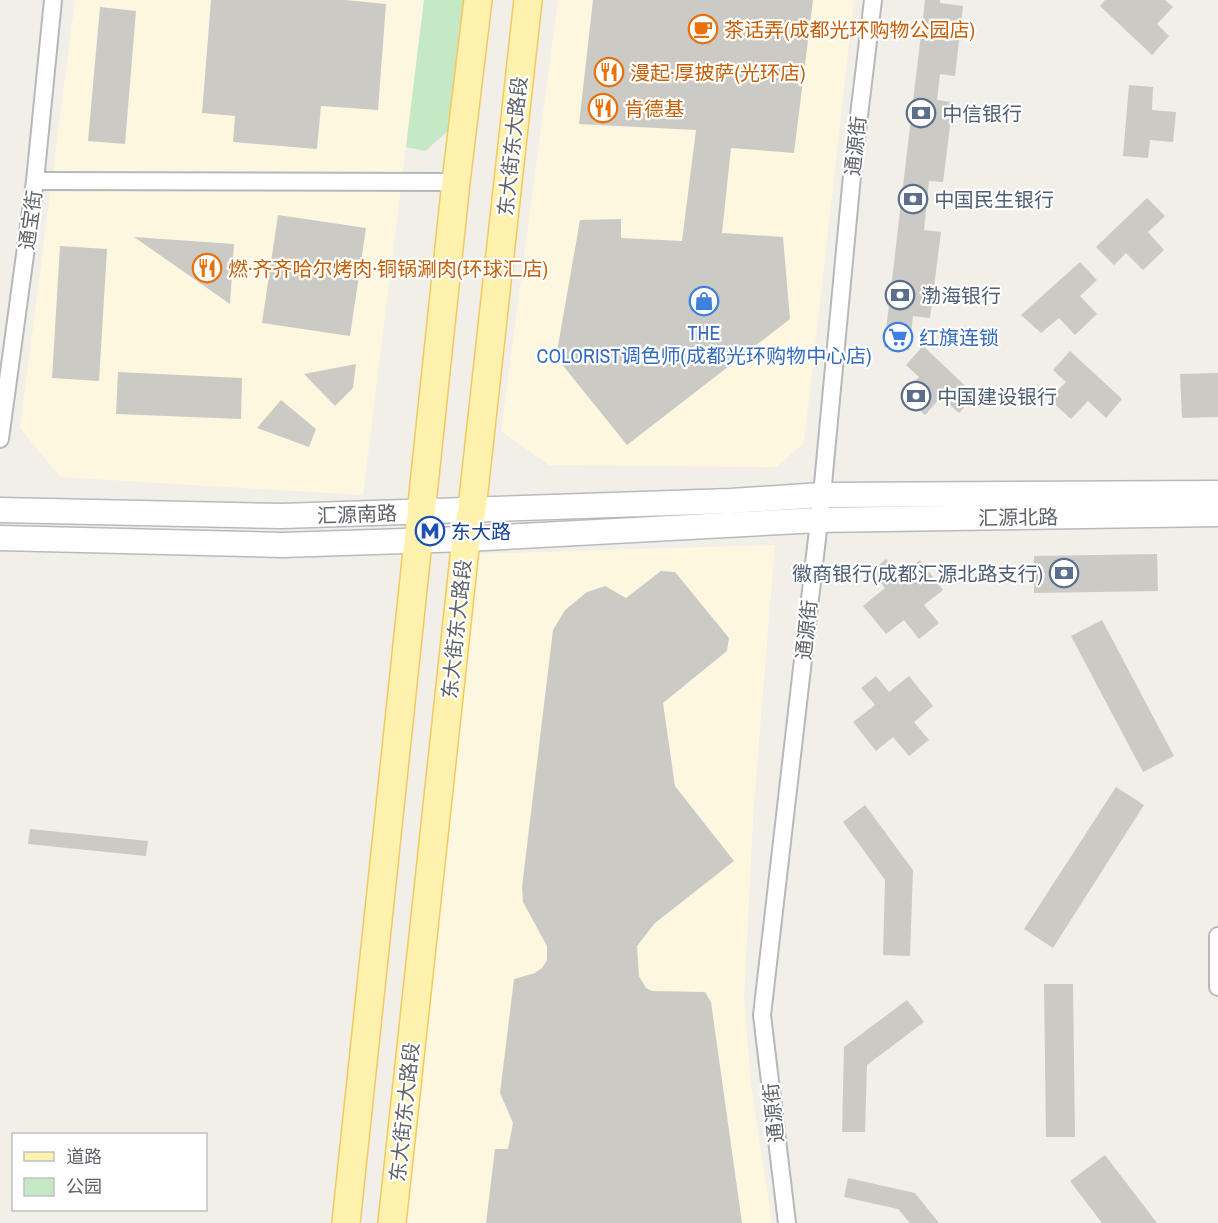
<svg xmlns="http://www.w3.org/2000/svg" width="1218" height="1223" font-family="'Archivo Narrow','Noto Sans SC',sans-serif">
<rect width="100%" height="100%" fill="#f1efe8"/>
<g fill="#fef7e0">
<path d="M75 0H424L363 495 60 477 20 428Z"/>
<path d="M558 0H854L804 443 776 467 549 465 501 431Z"/>
<path d="M775 545 754 802 744 997 751 1086 772 1223H406L476 554Z"/>
</g>
<path fill="#c5e8c5" d="M424 0H465L448 131 425 151 406 147Z"/>
<g fill="#cccac5">
<path d="M211 0H345L386 4 378 110 321 106 317 149 233 142 235 116 202 113Z"/>
<path d="M593 0H813L794 153 731 148 722 233 783 237 790 319 627 445 556 357 580 220 621 219V238L682 241 696 130 579 124Z"/>
<path d="M925 0H940V3L963 6 955 76 940 74 937 100 953 102 943 182 929 181 924 230 941 232 930 318 913 316 909 350 884 347Z"/>
<path d="M1105 0H1165L1173 7 1157 24 1169 36 1152 55 1100 6Z"/>
<path d="M100 7 136 11 125 144 88 141Z"/>
<path d="M1129 85 1153 87 1152 110 1176 112 1173 142 1150 140 1148 158 1123 156Z"/>
<path d="M1147 198 1165 216 1148 232 1164 250 1143 270 1126 253 1114 265 1096 247Z"/>
<path d="M278 215 366 228 350 336 262 323Z"/>
<path d="M134 237 234 244 230 304Z"/>
<path d="M60 246 107 249 99 381 52 378Z"/>
<path d="M1080 262 1097 280 1080 296 1097 314 1075 335 1059 318 1041 333 1021 315Z"/>
<path d="M923 346 975 395 959 413 941 397 925 415 903 394 919 377 906 365Z"/>
<path d="M1070 351 1122 399 1106 418 1088 401 1071 419 1049 399 1066 382 1053 370Z"/>
<path d="M356 364 353 388 335 406 304 374Z"/>
<path d="M118 372 242 378 241 419 116 414Z"/>
<path d="M1218 373V417L1182 418 1180 374Z"/>
<path d="M281 400 316 429 309 447 257 428Z"/>
<path d="M1157 554 1158 591 1034 593V556Z"/>
<path d="M886 559 900 576 920 560 943 590 924 605 939 623 919 639 904 620 886 634 863 606 885 588 872 571Z"/>
<path d="M661 571 675 572 729 638 727 651 663 703 675 786 734 861 655 923 637 946 639 976 646 988 652 991 705 992 711 1002 742 1223H486L495 1149H508L513 1123 500 1093 514 979 535 973 542 968 547 960V946L523 902 522 887 553 630 565 610 587 592 605 586 626 598Z"/>
<path d="M1102 620 1174 756 1143 772 1071 636Z"/>
<path d="M876 676 889 692 909 676 933 706 914 722 929 740 909 756 893 737 876 751 853 722 875 705 861 688Z"/>
<path d="M1116 787 1144 805 1053 948 1024 929Z"/>
<path d="M865 805 913 870 910 956 883 955 885 880 843 822Z"/>
<path d="M30 829 148 841 146 856 28 844Z"/>
<path d="M1044 984H1073L1075 1137H1046Z"/>
<path d="M907 1000 924 1022 867 1065 865 1132H842L844 1047Z"/>
<path d="M1105 1155 1157 1223H1102L1070 1181Z"/>
<path d="M848 1178 915 1193 939 1223H910L898 1209 844 1197Z"/>
</g>
<g fill="none" stroke-linecap="round" stroke-linejoin="round">
<g stroke="#b5b8bc" stroke-width="20">
<g id="street">
<path d="M35 181 456 182"/>
<path d="M0 439 35 181 53 0"/>
<path d="M1218 936V987"/>
<path d="M787 1223 762 1015 822 495 853 165 873 0"/>
</g>
</g>
<g stroke="#b6babf" stroke-width="27">
<g id="secondary">
<path d="M0 510 282 516 731 501 822 495 1218 493"/>
<path d="M0 538 282 545 466 539 818 520 1218 514"/>
</g>
</g>
<g stroke="#f2c960" stroke-width="30">
<g id="primary">
<path d="M346 1223 456 182 478 0"/>
<path d="M392 1223 466 539 472 509 528 0"/>
</g>
</g>
<use href="#street" stroke="#fff" stroke-width="16"/>
<use href="#secondary" stroke="#fff" stroke-width="24"/>
<use href="#primary" stroke="#fff2af" stroke-width="27"/>
</g>
<defs>
<g id="cafe-ring" transform="scale(1.5)"><circle r="9.5" fill="#fff" stroke="#e8710a" stroke-width="1.5"/><path d="M-5.5-4.5H6V0H3Q3 3.5 0 3.5H-2.5Q-5.5 3.5-5.5 0ZM3-3.2v2h1.7v-2ZM-6 4.5H4V6H-6Z" fill="#e8710a"/></g>
<g id="restaurant-ring" transform="scale(1.5)"><circle r="9.5" fill="#fff" stroke="#e8710a" stroke-width="1.5"/><path d="M-5-6h1v4h1v-4h1v4h1v-4h1v5L-1.5 .5V6h-2V.5L-5-1ZM5-6V6H3V1.5H1.5Q1.5-4 5-6Z" fill="#e8710a"/></g>
<g id="bank-ring" transform="scale(1.5)"><circle r="9.5" fill="#fff" stroke="#5c6f8a" stroke-width="1.5"/><path d="M-6-4H6V4H-6ZM0-2.3a2.3 2.3 0 1 0 0 4.6a2.3 2.3 0 1 0 0-4.6Z" fill="#5c6f8a"/></g>
<g id="shop-ring" transform="scale(1.5)"><circle r="9.5" fill="#fff" stroke="#3f7fe0" stroke-width="1.5"/><path d="M-5-2.5h2.3a2.7 3.5 0 0 1 5.4 0H5L5.5 6h-11ZM-1.5-2.5h3a1.5 2.3 0 0 0-3 0Z" fill="#3f7fe0"/></g>
<g id="supermarket-ring" transform="scale(1.5)"><circle r="9.5" fill="#fff" stroke="#3f7fe0" stroke-width="1.5"/><path d="M-6-5.5h2.5l.6 2H6L4.5 2H-2.5L-4.4-4H-6ZM-1.5 3.2a1.3 1.3 0 1 0 .1 0ZM3 3.2a1.3 1.3 0 1 0 .1 0Z" fill="#3f7fe0"/></g>
<g id="metro-ring" transform="scale(1.5)"><circle r="9.5" fill="#fff" stroke="#1a4fb4" stroke-width="1.5"/><path d="M-5.5 5V-5H-3L0 0L3-5H5.5V5H3V-.5L0 4L-3-.5V5Z" fill="#1a4fb4"/></g>
</defs>
<g fill-rule="evenodd">
<use href="#cafe-ring" x="703" y="29"/>
<use href="#restaurant-ring" x="609" y="72"/>
<use href="#restaurant-ring" x="603" y="108"/>
<use href="#bank-ring" x="921" y="113"/>
<use href="#bank-ring" x="913" y="199"/>
<use href="#restaurant-ring" x="207" y="268"/>
<use href="#bank-ring" x="900" y="295"/>
<use href="#shop-ring" x="704" y="301"/>
<use href="#supermarket-ring" x="898" y="337"/>
<use href="#bank-ring" x="916" y="396"/>
<use href="#metro-ring" x="430" y="531"/>
<use href="#bank-ring" x="1064" y="573"/>
</g>
<g text-anchor="middle" dominant-baseline="central" stroke-width="4.5" stroke-linejoin="round" paint-order="stroke">
<g font-size="20" fill="#c56008" stroke="#fff" text-anchor="start">
<text x="724" y="29">茶话弄(成都光环购物公园店)</text>
<text x="630" y="72">漫起·厚披萨(光环店)</text>
<text x="624" y="108">肯德基</text>
<text x="228" y="268">燃·齐齐哈尔烤肉·铜锅涮肉(环球汇店)</text>
</g>
<g font-size="20" fill="#4e5e75" stroke="#fff" text-anchor="start">
<text x="942" y="113">中信银行</text>
<text x="934" y="199">中国民生银行</text>
<text x="921" y="295">渤海银行</text>
<text x="937" y="396">中国建设银行</text>
<text x="1043" y="573" text-anchor="end">徽商银行(成都汇源北路支行)</text>
</g>
<g font-size="20" fill="#5f6368" stroke="#fff">
<text transform="translate(512 146) rotate(-84)">东大街东大路段</text>
<text transform="translate(855 146) rotate(-84)">通源街</text>
<text transform="translate(30 220) rotate(-82)">通宝街</text>
<text transform="translate(357 514) rotate(-2)">汇源南路</text>
<text transform="translate(1018 517) rotate(-1)">汇源北路</text>
<text transform="translate(456 629) rotate(-84)">东大街东大路段</text>
<text transform="translate(806 630) rotate(-84)">通源街</text>
<text transform="translate(404 1112) rotate(-84)">东大街东大路段</text>
<text transform="translate(773 1113) rotate(-96)">通源街</text>
</g>
<g font-size="20" fill="#366cbe" stroke="#fff">
<text x="704" y="332">THE<tspan x="704" dy="23">COLORIST调色师(成都光环购物中心店)</tspan></text>
<text x="919" y="337" text-anchor="start">红旗连锁</text>
</g>
<g font-size="20" fill="#164399" stroke="#fff" text-anchor="start">
<text x="451" y="531">东大路</text>
</g>
</g>
<rect x="12" y="1133" width="195" height="78" fill="#ffffff" stroke="#bfc1c3" stroke-width="1.5"/>
<rect x="24" y="1152" width="30" height="9" fill="#fff2af" stroke="#bfc1c3" stroke-width="1.5"/>
<text x="66" y="1163" font-size="18" fill="#5f6368">道路</text>
<rect x="24" y="1178" width="30" height="18" fill="#c5e8c5" stroke="#bfc1c3" stroke-width="1.5"/>
<text x="66" y="1193" font-size="18" fill="#5f6368">公园</text>
</svg>
